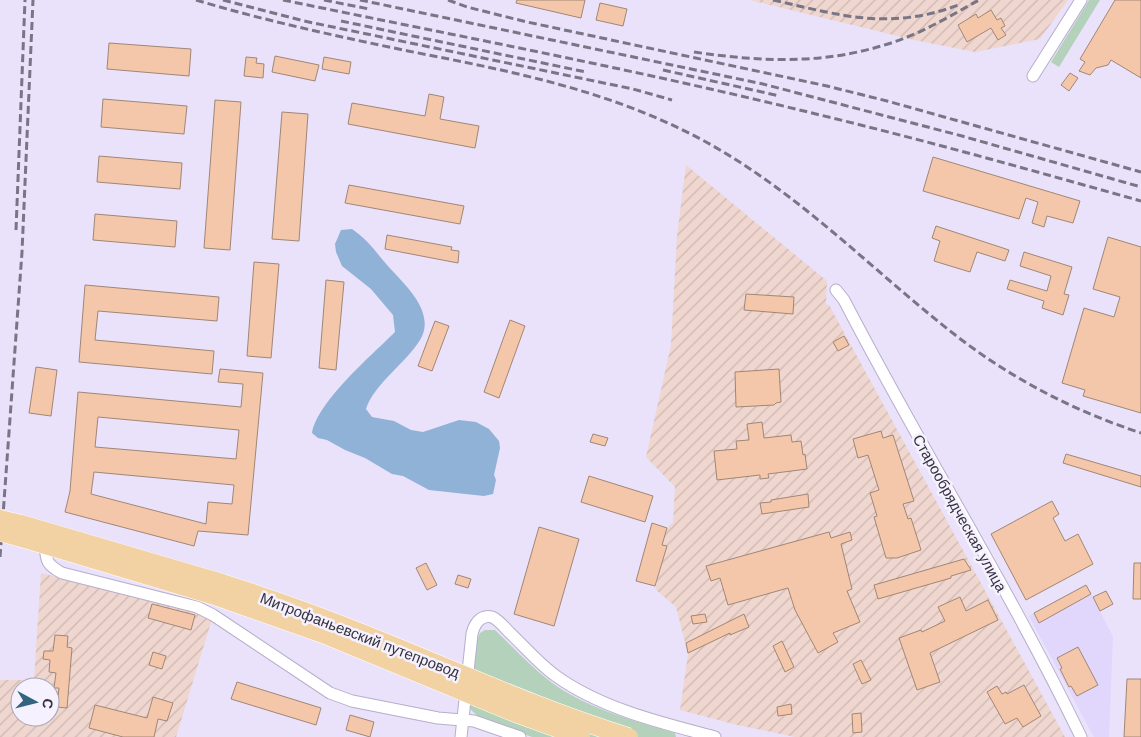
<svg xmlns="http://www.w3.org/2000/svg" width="1141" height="737" font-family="Arial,sans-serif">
<defs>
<pattern id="industrial-furrows" width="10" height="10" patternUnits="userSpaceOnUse" patternTransform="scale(1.25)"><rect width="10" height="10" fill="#efd6cf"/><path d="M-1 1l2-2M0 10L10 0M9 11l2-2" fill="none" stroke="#ceb8b3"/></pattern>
</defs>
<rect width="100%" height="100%" fill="#e9e2fa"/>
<path fill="#e1d6fc" d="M1091 594 1113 637 1109 737H1094L1029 616 1034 613 1039 623Z"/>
<g fill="url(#industrial-furrows)" fill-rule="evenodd">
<path d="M750 0H1068L1040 39 975 52 914 40Z"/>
<path d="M686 165 827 281 826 304 829 305 1065 737H795L733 724 680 710 688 654 676 607 655 589 667 546 662 545 667 528 673 522 675 487 646 457 671 345 677 236Z"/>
<path d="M41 573 196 613 212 619 176 737H0V680H34ZM20 687H50V717H20Z"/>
</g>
<g fill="#b4d2bb">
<path d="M1089 0H1100L1059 67 1051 62Z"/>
<path d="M485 630H495C515 649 535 671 558 687 593 710 635 721 675 733L676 737H532L480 718 470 709 476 642 480 633Z"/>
</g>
<path fill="#90b2d7" d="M352 229C369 241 374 250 387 265 404 284 437 312 420 340 406 363 374 384 366 409L372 417 394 421 411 430 423 432 459 420 476 422 489 429 499 441 500 448 494 475 496 480 493 494 484 496 429 490 403 476 392 474 365 458 345 450 327 440 318 438 312 433C317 402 372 355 395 332L393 315 371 289 342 266 336 252 335 244 341 230Z"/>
<g fill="#f5c7aa" stroke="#a18675" fill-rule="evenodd">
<path d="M517 0H585L581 18 516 3Z"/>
<path d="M1115 0H1141V78L1111 60 1108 65 1096 68 1090 75 1079 71 1085 62 1080 59Z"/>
<path d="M600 3 627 9 623 26 596 20Z"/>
<path d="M991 10 997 20 1001 18 1005 26 1001 28 1006 35 998 40 991 28 967 42 958 25 976 14 978 18Z"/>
<path d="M109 43 191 49 189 76 107 69Z"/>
<path d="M275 56 319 65 315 81 272 72Z"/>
<path d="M246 57 257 58 256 63 264 64 263 78 244 76Z"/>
<path d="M324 57 351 62 349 74 322 69Z"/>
<path d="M1070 73 1078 78 1069 91 1061 85Z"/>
<path d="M429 94 444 97 440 119 479 126 475 148 348 124 352 103 425 116Z"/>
<path d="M103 99 187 106 184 134 101 127Z"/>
<path d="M215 100 241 102 230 250 204 248Z"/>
<path d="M282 112 308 114 299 241 272 239Z"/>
<path d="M99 156 182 163 180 189 97 182Z"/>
<path d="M933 157 1080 201 1073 223 1047 216 1044 227 1032 223 1038 202 1026 198 1019 219 923 191Z"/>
<path d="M349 185 464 206 460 224 345 203Z"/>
<path d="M95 214 177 221 175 247 93 240Z"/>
<path d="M936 226 1009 250 1005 261 977 252 970 272 934 261 940 241 932 238Z"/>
<path d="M387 235 452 247 451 250 459 251 458 263 385 249Z"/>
<path d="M1108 237 1141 247V413L1083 396 1085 390 1062 383 1084 308 1114 317 1120 297 1093 289Z"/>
<path d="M1024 252 1072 267 1064 294 1069 295 1063 315 1042 308 1044 301 1007 289 1010 280 1047 291 1051 276 1020 266Z"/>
<path d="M254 262 279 264 271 358 247 356Z"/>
<path d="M326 280 344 282 336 370 319 368Z"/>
<path d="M85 285 219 297 217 321 98 311 95 340 214 351 212 374 79 362Z"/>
<path d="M746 294 794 297 793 314 744 310Z"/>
<path d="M510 320 525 326 499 398 484 392Z"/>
<path d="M435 321 449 326 432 371 418 366Z"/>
<path d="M844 336 849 345 838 351 833 342Z"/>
<path d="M36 367 57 370 51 416 29 413Z"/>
<path d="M220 369 263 373 248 535 198 531 194 546 65 512 70 491 78 392 241 407 243 384 218 382ZM98 417 239 430 236 459 95 447ZM94 472 234 485 232 504 208 502 206 524 91 494Z"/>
<path d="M779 369 781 402 776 403 774 405 736 407 735 372Z"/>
<path d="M762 422 764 438 791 435 792 442 801 441 803 455 805 454 807 469 768 474 769 478 760 479V475L717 480 714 451 737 449 736 441 749 440 747 424Z"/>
<path d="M881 431 883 438 893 435 914 501 903 504 908 519 911 518 921 550 897 558H886L874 517 877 516 870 493 879 490 868 455 858 458 853 439Z"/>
<path d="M593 434 608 438 605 446 590 442Z"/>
<path d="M1066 454 1141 476V487L1063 463Z"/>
<path d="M589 476 653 496 645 522 581 502Z"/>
<path d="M808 494 809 507 762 514 760 503 771 502V500Z"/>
<path d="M1052 501 1059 514 1053 518 1065 541 1078 534 1093 564 1026 600 991 534Z"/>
<path d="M652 523 667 528 662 545 667 546 655 586 636 581Z"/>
<path d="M539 527 579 539 554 626 514 614Z"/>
<path d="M829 532 831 538 850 532 852 540 841 544 852 589 847 591 860 622 833 633 838 642 818 653 795 610 788 588 728 605 720 578 711 581 706 566Z"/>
<path d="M964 559 971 570 951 576V578L878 599 874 585Z"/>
<path d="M426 563 437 585 427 590 416 568Z"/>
<path d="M1134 563H1141V599H1133Z"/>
<path d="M458 575 471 579 468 588 455 584Z"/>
<path d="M1086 585 1091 594 1039 623 1034 613Z"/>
<path d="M1106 591 1113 604 1100 611 1093 597Z"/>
<path d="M960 597 966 611 988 600 998 620 930 653 940 682 917 690 899 638 921 630 922 632 945 621 938 607Z"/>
<path d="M152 604 195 615 191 630 148 618Z"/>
<path d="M705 614 707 622 693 624 691 616Z"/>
<path d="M744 614 749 627 730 635V633L688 653 686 643Z"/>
<path d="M55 635 68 636 67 647 72 648 67 708 57 707 59 688H54L56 673 49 672 50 660 43 659 44 651H53Z"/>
<path d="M782 641 794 667 785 672 773 646Z"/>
<path d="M1078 647 1098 685 1077 696 1071 686 1069 687 1060 669 1062 668 1057 658Z"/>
<path d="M153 652 166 656 162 669 149 665Z"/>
<path d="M861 660 871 680 862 684 853 664Z"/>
<path d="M1127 679H1141V737H1124Z"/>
<path d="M237 682 321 708 316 725 231 699Z"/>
<path d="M1024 685 1041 716 1023 727 1017 718 1005 724 987 692 997 686 1002 694 1006 692 1007 694Z"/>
<path d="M153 697 173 703 167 721 158 719 154 737H123L89 728 95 705 147 718Z"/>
<path d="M791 704 792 714 778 716 777 707Z"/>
<path d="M861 713 862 732 853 733 852 714Z"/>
<path d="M350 715 374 722 370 737 346 730Z"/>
</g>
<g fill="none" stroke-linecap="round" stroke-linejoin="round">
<g stroke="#b7aecb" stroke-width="13">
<g id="minor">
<path d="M1033 76 1081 0"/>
<path d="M836 290 844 300C920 447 1009 588 1081 737"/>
<path d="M40 545H45C46 561 47 565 62 573L197 607 213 615 330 693 352 701 438 718 474 721 520 737"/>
<path d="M461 737 472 634C474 625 480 614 492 617 499 620 504 627 509 632 524 646 539 664 556 676 602 709 662 723 715 737"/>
</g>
</g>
<g stroke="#fff" stroke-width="19">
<g id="primary">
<path d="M21 524 222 583"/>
<path d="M18 537 218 597"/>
</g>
</g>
<use href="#minor" stroke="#fff" stroke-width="11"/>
<use href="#primary" stroke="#f2d2a3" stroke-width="18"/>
<g stroke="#7a7585" stroke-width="3" stroke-dasharray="8 4" stroke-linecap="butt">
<path d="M196 0C266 21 336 36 408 51 511 71 613 91 706 142 799 193 872 270 954 334 1010 378 1074 411 1141 433"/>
<path d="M223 0 304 21 633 89 672 100"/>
<path d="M283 0C463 37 643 71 820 115 928 141 1034 171 1141 201"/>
<path d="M324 0 369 9"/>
<path d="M360 0 763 84 962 136 1141 187"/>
<path d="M448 0 467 7 527 22 827 86 887 101 1141 172"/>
<path d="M773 0C843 16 891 31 961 4"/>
<path d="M341 21 586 72"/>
<path d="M694 52C763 62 826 65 894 42 924 32 952 15 979 0"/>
<path d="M663 70 780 96"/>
<path d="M16 230 25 0"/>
<path d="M0 557 22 252 33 0"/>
</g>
<g stroke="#fff" stroke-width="19" stroke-linecap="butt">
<g id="primary-bridge">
<path d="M0 519 21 524"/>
<path d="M0 532 18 537"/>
<path d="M222 583C273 599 322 617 372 637 457 671 541 710 629 737"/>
<path d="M218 597 323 634 515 713 581 737"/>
</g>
</g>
<use href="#primary-bridge" stroke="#f2d2a3" stroke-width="18"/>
</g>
<g text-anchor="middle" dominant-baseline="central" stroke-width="5" stroke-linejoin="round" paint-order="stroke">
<g font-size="15" fill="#35323d" stroke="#f5f1fe">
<text transform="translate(960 513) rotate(61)">Старообрядческая улица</text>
<text transform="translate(360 635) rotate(21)">Митрофаньевский путепровод</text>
</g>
</g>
<g transform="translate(35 702) rotate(97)"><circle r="24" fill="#f5f1fe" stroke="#a8a5b1"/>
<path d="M0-4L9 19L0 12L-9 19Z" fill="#306480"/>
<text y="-8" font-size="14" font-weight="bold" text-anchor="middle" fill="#35323d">С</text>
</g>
</svg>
